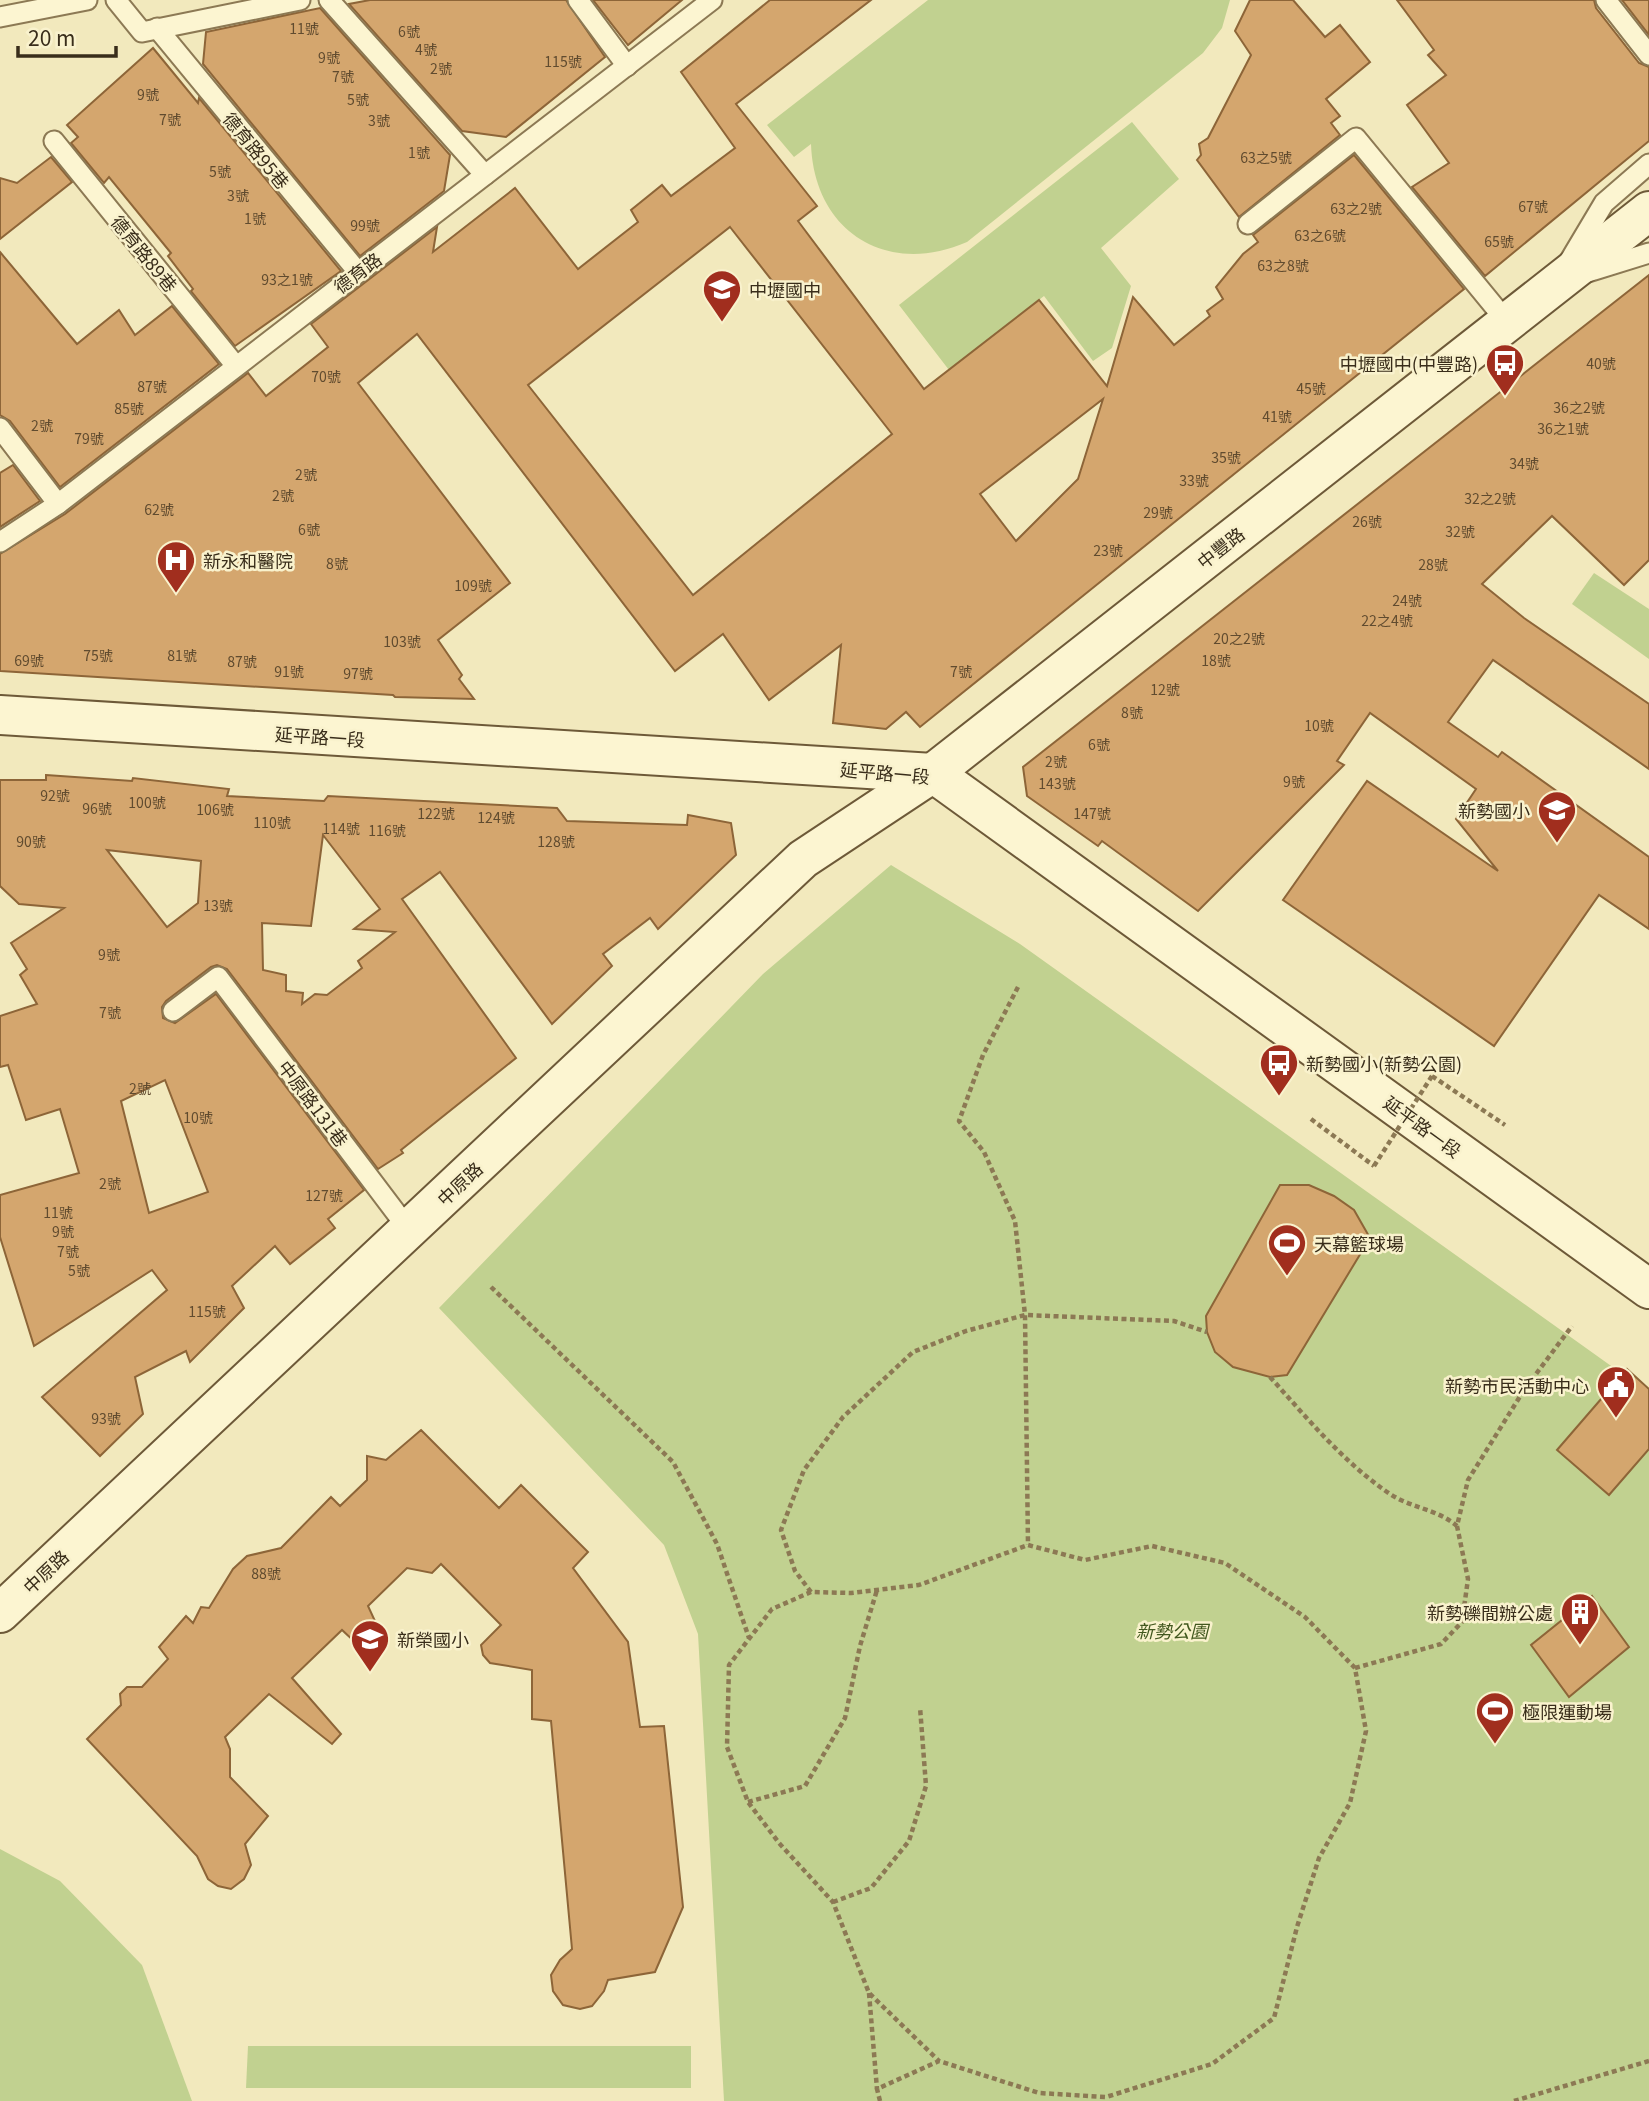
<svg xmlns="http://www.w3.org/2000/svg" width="1649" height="2101" font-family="Georgia,'Noto Sans TC',serif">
<rect width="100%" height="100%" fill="#f2e9bd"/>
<g fill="#c1d190">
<path d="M928 0H1230L1222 28 1203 53 967 242C887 277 814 232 811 144L794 157 767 125Z"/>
<path d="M1132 122 1179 179 1101 248 1131 286 1112 348 1093 361 1044 296 949 370 899 305Z"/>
<path d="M1594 573 1649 609V659L1572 604Z"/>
<path d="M891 865 1020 944 1649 1393V2101H724L698 1634 664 1545 439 1308 763 974Z"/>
<path d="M0 1849 60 1881 142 1965 192 2101H0Z"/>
<path d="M248 2046H691V2088H246Z"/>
</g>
<g fill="#d4a66e" stroke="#8d6538" stroke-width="2" fill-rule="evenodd">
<path d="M370 0H566L605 57 506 137 462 131 349 4Z"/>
<path d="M593 0H682L628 45Z"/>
<path d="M770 0H871L736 104 817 206 798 221 924 389 1039 300 1107 386 1133 297 1174 345 1210 316 1207 311 1223 299 1216 287 1243 254 1258 242 1253 235 1354 155 1464 289 920 727 906 712 886 729 833 723 841 645 769 700 723 634 675 671 417 334 358 383 510 583 438 640 462 675 459 679 474 699 395 697 393 695 0 671V554L65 514 248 373 266 396 328 347 311 324 437 227 433 252 515 188 578 269 638 222 631 210 662 185 671 196 735 148 681 72ZM730 227 892 434 693 595 528 385ZM1103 399 1078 479 1016 541 980 494Z"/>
<path d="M1250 0H1293L1325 37 1340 25 1370 62 1326 99 1340 116 1331 123 1340 135 1239 217 1197 160 1201 155 1199 144 1208 138 1251 55 1235 31Z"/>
<path d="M1397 0H1594L1596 8 1639 63 1649 67V141L1485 276 1412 187 1449 163 1407 105 1446 75 1428 55 1434 50Z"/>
<path d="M1622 0H1649V35Z"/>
<path d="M320 8 450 155 444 191 360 256 203 64 206 32Z"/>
<path d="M153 48 198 103 199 98 341 271 235 346 191 291 193 289 168 256 171 253 109 177 104 183 71 143 78 137 67 125Z"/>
<path d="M51 157 72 182 0 239V178L17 183Z"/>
<path d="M0 252 77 344 119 310 135 335 172 306 219 364 60 487 10 421 0 415Z"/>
<path d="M1649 275V560L1624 585 1552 516 1482 584 1524 618 1649 704V769L1493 660 1448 722 1498 757 1502 752 1649 857V929L1599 895 1494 1046 1283 900 1367 781 1498 871 1456 819 1476 789 1370 713 1337 761 1344 765 1198 911 1102 841 1098 846 1027 796 1023 767Z"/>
<path d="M13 465 40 501 0 527V473Z"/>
<path d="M46 775 132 781 133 778 229 789 227 796 324 801 328 796 557 808 567 821 687 825 688 815 731 823 736 855 658 929 650 918 603 954 612 966 552 1024 440 872 402 899 516 1058 401 1150 403 1153 378 1169 227 969 217 965 211 967 166 1001 162 1007 163 1018 175 1023 216 994 364 1190 328 1219 335 1228 290 1264 275 1246 232 1286 244 1308 190 1362 186 1351 135 1377 143 1414 100 1456 42 1397 167 1290 152 1270 34 1346 0 1237V1195L79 1173 60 1109 26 1120 8 1065 0 1067V1016L37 1004 20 975 27 969 11 943 64 908 19 904 0 886V780H46ZM323 835 380 909 354 929 395 932 358 961 362 968 327 995 315 994 302 1004 303 993 286 991V975L263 970 262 923 311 926ZM107 850 201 861 198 903 167 927ZM165 1080 208 1192 149 1213 121 1101Z"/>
<path d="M1280 1185H1309L1334 1196 1354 1210 1370 1238 1287 1375 1270 1377 1233 1367 1215 1352 1207 1332 1206 1316Z"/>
<path d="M1627 1369 1649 1389V1449L1609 1495 1557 1450Z"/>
<path d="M421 1430 499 1508 521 1485 588 1552 573 1568 628 1642 640 1727 664 1726 683 1907 655 1972 608 1980 604 1991 592 2006 580 2009 563 2005 553 1991 551 1975 560 1960 572 1949 551 1721 532 1719V1670L490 1663 483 1655 481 1645 501 1625 441 1564 432 1573 407 1568 368 1606 380 1632 374 1642 357 1644 342 1630 292 1678 341 1734 332 1744 269 1694 225 1737 230 1749V1777L268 1816 245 1844 251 1865 244 1879 231 1889 218 1886 208 1879 197 1856 87 1739 121 1705 120 1694 127 1687H142L168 1659 159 1647 186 1616 193 1623 201 1607 209 1608 233 1569 247 1556 281 1548 331 1497 340 1506 367 1480V1456L386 1460Z"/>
<path d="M1592 1596 1629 1647 1569 1697 1531 1645Z"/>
</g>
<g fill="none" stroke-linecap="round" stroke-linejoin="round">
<g stroke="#8c7954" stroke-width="23">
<g id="lane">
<path d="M116 0 142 32 300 0"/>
<path d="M329 0 485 175"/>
<path d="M578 0 627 66"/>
<path d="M1606 0 1649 55"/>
<path d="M0 17 87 0"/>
<path d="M157 28 358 272"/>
<path d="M54 141 236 366"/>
<path d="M1248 224 1356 138 1507 322"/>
<path d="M1570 260 1604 203 1649 164"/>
<path d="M1588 272 1649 253"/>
<path d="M0 428 58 504"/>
<path d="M0 542 58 504 712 0"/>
<path d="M173 1011 218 977 409 1230"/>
</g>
</g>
<g stroke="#6d5938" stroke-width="42">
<g id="secondary">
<path d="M0 715 933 773 1649 1289"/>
<path d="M0 1613 803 859 933 773 1649 211"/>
</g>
</g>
<g stroke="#8c7954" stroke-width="4.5" stroke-dasharray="5 3.5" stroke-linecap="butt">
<path d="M1018 987 983 1055 959 1121 984 1152 1015 1221 1025 1315 1028 1545"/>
<path d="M1432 1076 1505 1125"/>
<path d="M1311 1119 1374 1166"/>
<path d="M491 1287 673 1462 717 1544 749 1638"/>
<path d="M1270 1377C1308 1419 1343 1462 1390 1494 1411 1508 1437 1509 1457 1526"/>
<path d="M811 1592 795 1571 781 1530 804 1470 843 1417 913 1352 966 1331 1025 1315 1174 1321 1207 1332"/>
<path d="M1355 1668 1441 1644 1462 1622 1468 1579 1457 1526 1468 1480 1524 1390 1572 1326"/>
<path d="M748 1802 805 1786 845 1718 860 1646 877 1590"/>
<path d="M833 1902 871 1888 909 1841 926 1786 920 1707"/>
<path d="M869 1993 877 2089"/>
<path d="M880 2101 877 2089 939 2061 1039 2093 1106 2097 1212 2064 1274 2018 1297 1927 1319 1858 1350 1803 1366 1731 1355 1668 1305 1617 1225 1563 1152 1546 1085 1560 1028 1545 919 1585 851 1593 811 1592 772 1609 729 1665 727 1747 748 1802 779 1843 833 1902 869 1993 939 2061"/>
<path d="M1514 2101 1649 2061"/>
</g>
<use href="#lane" stroke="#fcf5d1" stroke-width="19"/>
<use href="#secondary" stroke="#fcf5d1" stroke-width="38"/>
<path stroke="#8c7954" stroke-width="4.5" stroke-dasharray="5 3.5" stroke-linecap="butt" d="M1374 1166 1432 1076"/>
</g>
<defs>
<g id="school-pin" transform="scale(2.0125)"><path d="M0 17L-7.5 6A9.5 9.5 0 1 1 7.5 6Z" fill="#a12e1e" stroke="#f9f2cd"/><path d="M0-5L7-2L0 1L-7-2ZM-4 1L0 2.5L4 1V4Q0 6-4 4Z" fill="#fff"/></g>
<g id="bus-pin" transform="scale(2.0125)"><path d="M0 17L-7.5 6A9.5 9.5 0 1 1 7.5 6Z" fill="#a12e1e" stroke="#f9f2cd"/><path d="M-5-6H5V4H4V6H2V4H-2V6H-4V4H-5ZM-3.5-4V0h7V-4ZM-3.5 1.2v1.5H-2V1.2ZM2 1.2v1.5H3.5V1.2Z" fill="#fff"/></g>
<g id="hospital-pin" transform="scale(2.0125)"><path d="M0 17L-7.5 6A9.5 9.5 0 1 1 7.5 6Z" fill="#a12e1e" stroke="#f9f2cd"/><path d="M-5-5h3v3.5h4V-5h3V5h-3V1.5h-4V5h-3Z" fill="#fff"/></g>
<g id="stadium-pin" transform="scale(2.0125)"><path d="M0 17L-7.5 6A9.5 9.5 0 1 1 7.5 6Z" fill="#a12e1e" stroke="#f9f2cd"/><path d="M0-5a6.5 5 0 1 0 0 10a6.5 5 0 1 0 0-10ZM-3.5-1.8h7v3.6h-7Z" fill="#fff"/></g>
<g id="civic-pin" transform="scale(2.0125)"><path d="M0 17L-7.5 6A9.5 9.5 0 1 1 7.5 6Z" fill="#a12e1e" stroke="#f9f2cd"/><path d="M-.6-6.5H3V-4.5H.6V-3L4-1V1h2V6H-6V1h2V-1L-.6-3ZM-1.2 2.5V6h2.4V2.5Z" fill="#fff"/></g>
<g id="building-pin" transform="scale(2.0125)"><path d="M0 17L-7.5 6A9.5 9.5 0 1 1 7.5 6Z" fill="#a12e1e" stroke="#f9f2cd"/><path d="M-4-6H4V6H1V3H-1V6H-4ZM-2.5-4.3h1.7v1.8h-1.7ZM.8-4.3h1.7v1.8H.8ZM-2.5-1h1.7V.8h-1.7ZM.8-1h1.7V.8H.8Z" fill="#fff"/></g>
</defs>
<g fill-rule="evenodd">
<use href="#school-pin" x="722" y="289"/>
<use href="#bus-pin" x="1505" y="363"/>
<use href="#hospital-pin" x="176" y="560"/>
<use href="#school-pin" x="1557" y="810"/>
<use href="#bus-pin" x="1279" y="1063"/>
<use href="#stadium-pin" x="1287" y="1243"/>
<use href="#civic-pin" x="1616" y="1385"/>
<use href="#building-pin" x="1580" y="1612"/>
<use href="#school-pin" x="370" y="1639"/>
<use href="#stadium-pin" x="1495" y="1711"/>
</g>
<g text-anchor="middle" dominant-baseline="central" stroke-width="5" stroke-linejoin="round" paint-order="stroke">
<g font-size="14" fill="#604b2f">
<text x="304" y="28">11號</text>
<text x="409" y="31">6號</text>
<text x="426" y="49">4號</text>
<text x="329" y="57">9號</text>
<text x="563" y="61">115號</text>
<text x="441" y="68">2號</text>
<text x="343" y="76">7號</text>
<text x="148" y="94">9號</text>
<text x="358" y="99">5號</text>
<text x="170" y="119">7號</text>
<text x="379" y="120">3號</text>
<text x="419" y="152">1號</text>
<text x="1266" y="157">63之5號</text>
<text x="220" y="171">5號</text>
<text x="238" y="195">3號</text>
<text x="1533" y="206">67號</text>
<text x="1356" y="208">63之2號</text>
<text x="255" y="218">1號</text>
<text x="365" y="225">99號</text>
<text x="1320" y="235">63之6號</text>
<text x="1499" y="241">65號</text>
<text x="1283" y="265">63之8號</text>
<text x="287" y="279">93之1號</text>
<text x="1601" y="363">40號</text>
<text x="326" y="376">70號</text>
<text x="152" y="386">87號</text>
<text x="1311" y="388">45號</text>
<text x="1579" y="407">36之2號</text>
<text x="129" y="408">85號</text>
<text x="1277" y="416">41號</text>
<text x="42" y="425">2號</text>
<text x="1563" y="428">36之1號</text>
<text x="89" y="438">79號</text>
<text x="1226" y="457">35號</text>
<text x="1524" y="463">34號</text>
<text x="306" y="474">2號</text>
<text x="1194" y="480">33號</text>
<text x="283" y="495">2號</text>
<text x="1490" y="498">32之2號</text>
<text x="159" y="509">62號</text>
<text x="1158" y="512">29號</text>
<text x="1367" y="521">26號</text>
<text x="309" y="529">6號</text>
<text x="1460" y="531">32號</text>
<text x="1108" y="550">23號</text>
<text x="337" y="563">8號</text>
<text x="1433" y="564">28號</text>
<text x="473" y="585">109號</text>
<text x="1407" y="600">24號</text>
<text x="1387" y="620">22之4號</text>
<text x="1239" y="638">20之2號</text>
<text x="402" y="641">103號</text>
<text x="98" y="655">75號</text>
<text x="182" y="655">81號</text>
<text x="29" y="660">69號</text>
<text x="1216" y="660">18號</text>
<text x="242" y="661">87號</text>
<text x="289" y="671">91號</text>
<text x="961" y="671">7號</text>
<text x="358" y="673">97號</text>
<text x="1165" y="689">12號</text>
<text x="1132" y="712">8號</text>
<text x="1319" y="725">10號</text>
<text x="1099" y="744">6號</text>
<text x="1056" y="761">2號</text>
<text x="1294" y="781">9號</text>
<text x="1057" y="783">143號</text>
<text x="55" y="795">92號</text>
<text x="147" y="802">100號</text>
<text x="97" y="808">96號</text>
<text x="215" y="809">106號</text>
<text x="436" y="813">122號</text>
<text x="1092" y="813">147號</text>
<text x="496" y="817">124號</text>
<text x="272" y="822">110號</text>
<text x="341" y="828">114號</text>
<text x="387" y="830">116號</text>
<text x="31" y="841">90號</text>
<text x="556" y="841">128號</text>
<text x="218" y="905">13號</text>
<text x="109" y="954">9號</text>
<text x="110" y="1012">7號</text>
<text x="140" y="1088">2號</text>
<text x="198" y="1117">10號</text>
<text x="110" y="1183">2號</text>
<text x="324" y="1195">127號</text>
<text x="58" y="1212">11號</text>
<text x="63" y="1231">9號</text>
<text x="68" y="1251">7號</text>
<text x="79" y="1270">5號</text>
<text x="207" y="1311">115號</text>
<text x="106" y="1418">93號</text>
<text x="266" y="1573">88號</text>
</g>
<g font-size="18" fill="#392d1a" stroke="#f9f2cd">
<text transform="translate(257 150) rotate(51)">德育路95巷</text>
<text transform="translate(145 253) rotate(51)">德育路89巷</text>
<text transform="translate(357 272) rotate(-37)">德育路</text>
<text transform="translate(1220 547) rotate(-38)">中豐路</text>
<text transform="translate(320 736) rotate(4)">延平路一段</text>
<text transform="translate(885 772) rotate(5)">延平路一段</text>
<text transform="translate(314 1103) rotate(53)">中原路131巷</text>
<text transform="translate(1423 1126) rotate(36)">延平路一段</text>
<text transform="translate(459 1183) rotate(-43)">中原路</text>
<text transform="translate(45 1571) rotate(-43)">中原路</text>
</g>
<g font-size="18" fill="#392d1a" stroke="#f9f2cd" text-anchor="start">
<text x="749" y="289">中壢國中</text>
<text x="1478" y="363" text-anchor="end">中壢國中(中豐路)</text>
<text x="203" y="560">新永和醫院</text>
<text x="1530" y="810" text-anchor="end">新勢國小</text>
<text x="1306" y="1063">新勢國小(新勢公園)</text>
<text x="1314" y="1243">天幕籃球場</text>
<text x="1589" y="1385" text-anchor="end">新勢市民活動中心</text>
<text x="1553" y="1612" text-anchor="end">新勢礫間辦公處</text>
<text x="397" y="1639">新榮國小</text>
<text x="1522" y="1711">極限運動場</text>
</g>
<g font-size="18" font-style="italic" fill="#42581f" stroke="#f9f2cd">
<text x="1172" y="1630">新勢公園</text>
</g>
</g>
<path d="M18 46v10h98v-10" fill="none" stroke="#392d1a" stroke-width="3.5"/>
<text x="28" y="46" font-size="21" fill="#392d1a" stroke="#f9f2cd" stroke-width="5" paint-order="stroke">20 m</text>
</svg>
